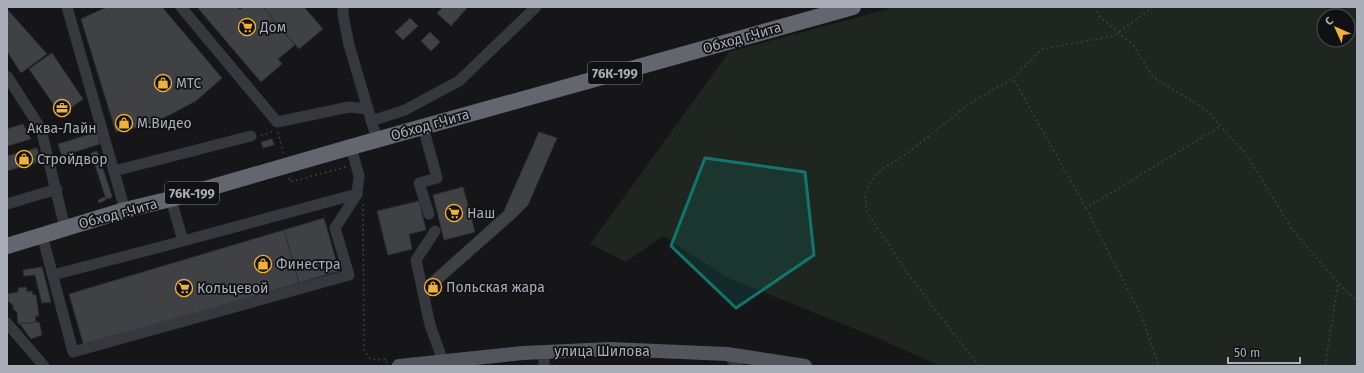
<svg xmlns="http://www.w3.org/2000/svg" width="1364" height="373" font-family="'Fira Sans',sans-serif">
<rect width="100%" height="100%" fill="#161618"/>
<path fill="#1e261f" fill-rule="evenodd" d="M896 7H1357V366H940L880 339 726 277 663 236 626 262 590 244 729 52ZM1324 16H1348V40H1324Z"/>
<g fill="#404145" stroke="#303034">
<path d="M107 7H162L222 78 196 101 152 124 116 132 81 19Z"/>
<path d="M197 7H237L240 10 243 7H263L295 45 278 59 282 64 261 82Z"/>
<path d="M263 7H304L323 29 299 49Z"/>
<path d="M443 7H466L467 8 451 26 437 13Z"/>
<path d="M7 9 47 54 21 73 7 51Z"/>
<path d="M410 18 418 26 403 40 395 32Z"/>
<path d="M430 32 440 42 431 51 421 41Z"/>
<path d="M52 53 83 99 61 115 29 69Z"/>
<path d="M23 124 31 139 7 146V129Z"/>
<path d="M97 132 100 144 62 156 58 144Z"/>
<path d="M539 132 557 138 528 205 514 219 429 294 425 282 504 211Z"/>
<path d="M272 139 274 145 263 148 261 142Z"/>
<path d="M37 148 41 161 7 171V156Z"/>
<path d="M97 151 112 196 111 198 106 199 91 153Z"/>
<path d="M463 187 475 232 444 240 433 195Z"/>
<path d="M105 197 106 200 99 203 98 200Z"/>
<path d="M419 201 426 230 409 234 412 249 388 255 377 211Z"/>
<path d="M324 218 339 271 299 283 284 230Z"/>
<path d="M284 230 299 283 84 346 69 294Z"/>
<path d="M42 267 51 302 42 303 35 275 24 276 23 270Z"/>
<path d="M26 287 27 292 32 291 33 295H36L39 316H35L36 322 18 324 17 312 13 309V305L8 301V294L18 292V288Z"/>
<path d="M39 322 42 335 31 339 20 324Z"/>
</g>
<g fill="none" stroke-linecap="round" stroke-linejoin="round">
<g stroke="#3d3f44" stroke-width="1.5" stroke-dasharray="2 3" stroke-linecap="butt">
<path d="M1094 7 1100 17 1133 45 1153 77 1205 109 1246 154 1292 229 1338 283 1357 301"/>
<path d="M1153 7 1113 36 1042 49 1013 78 1086 208 1221 126"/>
<path d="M278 132 283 153"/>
<path d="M261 136 273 131"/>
<path d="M289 178 290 182 346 167"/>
<path d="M363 204 364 349 369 358 376 360 386 359 387 364"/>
<path d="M1086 208 1141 315 1159 366"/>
<path d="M979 366 910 277 867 212 865 194 871 181 882 169 905 155 973 101 1012 79"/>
<path d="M1325 366 1338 283"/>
</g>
<g stroke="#37383d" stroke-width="11">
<path d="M67 7 125 210"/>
<path d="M181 7 277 122 349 107 368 109"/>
<path d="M343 7V15L349 45 377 140"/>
<path d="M7 76 41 129 65 228"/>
<path d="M371 121 405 110 459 81 536 7"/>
<path d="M423 127 437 178 419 183 429 214"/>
<path d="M114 171 251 136"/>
<path d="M171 199 183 241 357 194"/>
<path d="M7 204 57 189"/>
<path d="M435 231 416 260 430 325 443 361"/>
<path d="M42 235 73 352 349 275 335 228 357 194 359 176 351 147"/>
<path d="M53 275 183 241"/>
<path d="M7 323 44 366"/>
<path d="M544 352V366"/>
<path d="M727 354 738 366"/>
</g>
<path stroke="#53555c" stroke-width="14" d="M399 366 523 353 610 349 727 354 805 366"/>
<path stroke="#63666e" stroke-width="16" d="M7 246 125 210 171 199 351 147 853 7"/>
</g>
<path fill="#0f766e" fill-opacity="0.2" stroke="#0f766e" stroke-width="3" stroke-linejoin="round" d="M705 158 805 172 814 255 736 308 671 246Z"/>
<defs>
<g id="supermarket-ring" transform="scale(0.9)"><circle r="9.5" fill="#111113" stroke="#f2b134" stroke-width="1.5"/><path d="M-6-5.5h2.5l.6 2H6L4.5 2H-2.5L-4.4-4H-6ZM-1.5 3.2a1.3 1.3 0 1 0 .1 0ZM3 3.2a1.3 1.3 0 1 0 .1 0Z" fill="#f2b134"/></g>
<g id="shop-ring" transform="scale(0.9)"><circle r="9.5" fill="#111113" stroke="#f2b134" stroke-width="1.5"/><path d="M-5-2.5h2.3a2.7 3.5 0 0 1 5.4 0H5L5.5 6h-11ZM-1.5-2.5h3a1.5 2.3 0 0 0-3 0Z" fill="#f2b134"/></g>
<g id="office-ring" transform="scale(0.9)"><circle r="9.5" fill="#111113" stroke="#f2b134" stroke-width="1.5"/><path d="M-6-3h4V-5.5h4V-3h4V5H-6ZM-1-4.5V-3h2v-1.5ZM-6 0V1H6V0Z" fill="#f2b134"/></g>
</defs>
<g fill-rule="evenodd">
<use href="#supermarket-ring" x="247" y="27"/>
<use href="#shop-ring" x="163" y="83"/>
<use href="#office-ring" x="62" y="108"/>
<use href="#shop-ring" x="124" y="123"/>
<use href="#shop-ring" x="24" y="159"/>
<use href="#supermarket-ring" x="454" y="213"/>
<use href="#shop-ring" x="263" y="264"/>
<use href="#shop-ring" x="433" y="287"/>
<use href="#supermarket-ring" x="184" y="288"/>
</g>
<g text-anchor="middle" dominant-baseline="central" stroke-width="3.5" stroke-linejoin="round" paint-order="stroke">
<g fill="#111113" stroke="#7b7e86" stroke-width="1">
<rect x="588" y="62" width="54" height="22" rx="3"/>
<rect x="165" y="182" width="54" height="22" rx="3"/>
</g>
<g font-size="13" font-weight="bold" fill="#a8adb8">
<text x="615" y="73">76К-199</text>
<text x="192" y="193">76К-199</text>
</g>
<g font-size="14" fill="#a8adb8" stroke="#111113" text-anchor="start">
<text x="260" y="27">Дом</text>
<text x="176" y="83">МТС</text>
<text x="137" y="123">М.Видео</text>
<text x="62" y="128" text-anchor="middle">Аква-Лайн</text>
<text x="37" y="159">Стройдвор</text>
<text x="467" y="213">Наш</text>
<text x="276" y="264">Финестра</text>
<text x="446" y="287">Польская жара</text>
<text x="197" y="288">Кольцевой</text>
</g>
<g font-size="14" fill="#a8adb8" stroke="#111113">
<text transform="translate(742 38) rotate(-16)">Обход г.Чита</text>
<text transform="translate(430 125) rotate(-16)">Обход г.Чита</text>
<text transform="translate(118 214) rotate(-15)">Обход г.Чита</text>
<text x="602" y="351">улица Шилова</text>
</g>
</g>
<rect width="1364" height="373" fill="none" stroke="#a8adb8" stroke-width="16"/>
<g transform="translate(1336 28) rotate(315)"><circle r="19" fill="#111113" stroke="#4d4f55"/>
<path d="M0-3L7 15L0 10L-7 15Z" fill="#f2b134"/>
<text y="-6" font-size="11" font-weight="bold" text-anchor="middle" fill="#a8adb8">С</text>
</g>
<path d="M1228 357v6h72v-6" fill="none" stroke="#a8adb8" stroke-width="2"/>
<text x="1234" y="357" font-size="12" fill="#a8adb8" stroke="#111113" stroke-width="3" paint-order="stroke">50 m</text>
</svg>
